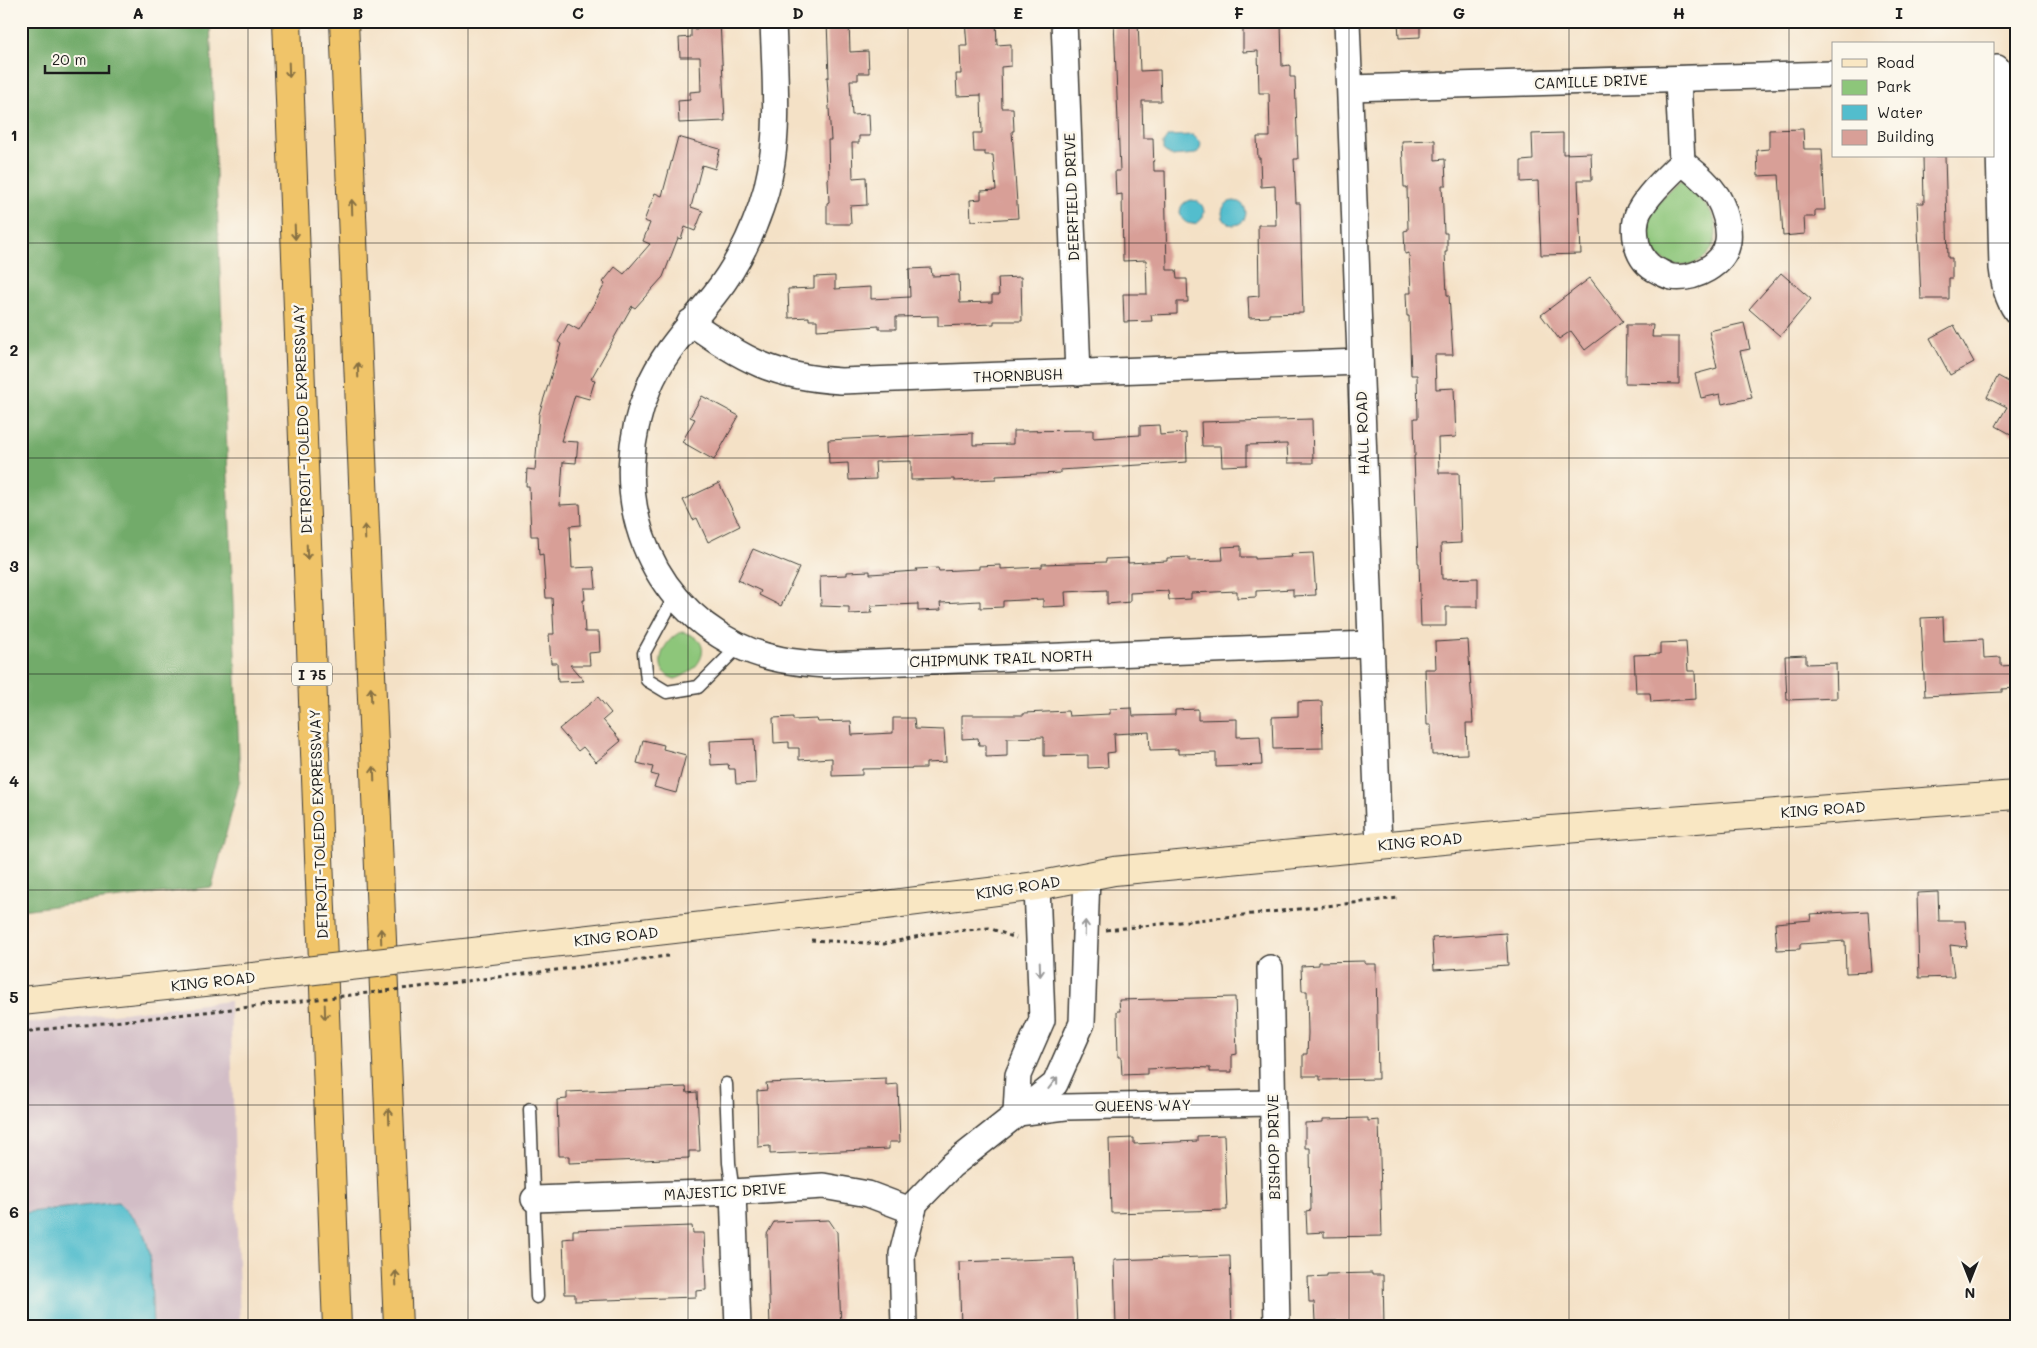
<svg xmlns="http://www.w3.org/2000/svg" width="2037" height="1348" font-family="Mali,sans-serif">
<rect width="100%" height="100%" fill="#fbf7ec"/>
<filter id="ink" filterUnits="userSpaceOnUse"><feTurbulence type="fractalNoise" baseFrequency=".02" numOctaves="2"/><feDisplacementMap in="SourceGraphic" scale="10" xChannelSelector="R" yChannelSelector="G"/><feConvolveMatrix kernelMatrix="1 2 1 2 8 2 1 2 1" color-interpolation-filters="sRGB"/></filter>
<filter id="wash" filterUnits="userSpaceOnUse"><feTurbulence type="fractalNoise" baseFrequency=".0096" numOctaves="4" result="noise"/><feDisplacementMap in="SourceGraphic" scale="20" xChannelSelector="R" yChannelSelector="G"/><feGaussianBlur stdDeviation="1.12" result="paint"/><feColorMatrix in="noise" values="0 0 0 0 0 0 0 0 0 0 0 0 0 0 0 0 0 1.4 0 .05"/><feComposite in="paint" operator="in"/></filter>
<g filter="url(#wash)">
<rect width="100%" height="100%" fill="#f4e1c6"/>
<path fill="#d2bdc6" d="M230 1001 240 1327H21V1024Z"/>
<g fill="#8dc67a" stroke="#54714b">
<path d="M1683 181C1691 195 1710 205 1714 219 1728 266 1663 286 1648 238 1646 231 1645 223 1649 216 1655 204 1670 192 1679 182Z"/>
<path d="M682 632C717 640 702 671 675 679 649 672 663 638 682 632Z"/>
</g>
<path fill="#72ab6a" stroke="#476443" d="M21 21H210L240 780 212 887 21 910Z"/>
<g fill="#52bdcd" stroke="#376c74">
<path d="M1193 135 1201 143 1200 149 1196 154 1171 156 1163 150V143L1168 136Z"/>
<circle cx="1192" cy="212" r="12"/>
<circle cx="1234" cy="213" r="12"/>
<path d="M118 1202 142 1228 150 1253 153 1327H23L21 1325V1213Z"/>
</g>
<g id="blocks">
<g fill="#d89f97">
<path d="M698 21H720L725 121 679 123 678 101 690 100V92L701 91 700 57H680L679 38 691 37V29H698Z"/>
<path d="M827 21H849L850 52 868 51 869 73H858V80H850L852 115 869 114 870 136H859V143H852L853 178 866 177 867 205 850 206 851 224H827V203L829 202 828 179 829 178 828 140H831L827 77H829Z"/>
<path d="M965 21H996L997 45 1011 44V66L1001 67 1002 108H1013L1014 131H1012L1018 218 971 221 970 200 981 199V191L996 190 993 155H985V152H974L973 133H982L981 95 957 96 956 74H961L960 46H967Z"/>
<path d="M1114 21H1138L1140 71 1160 70 1161 101H1142L1143 138H1153L1154 171H1165L1167 270H1176L1177 279H1187L1188 302H1177V314L1151 315 1152 321 1124 322 1123 294H1147L1146 260 1123 261 1122 194 1116 195 1115 171H1120Z"/>
<path d="M1243 21H1281L1282 66 1290 65V77H1295L1298 159H1294L1296 203H1300L1303 313 1269 314V317L1249 318 1248 297 1259 296 1258 225H1276L1275 186 1261 187 1260 158H1258L1257 137H1270L1269 93H1259L1258 51 1243 52Z"/>
<path d="M1398 21H1420V37L1399 38Z"/>
<path d="M1803 129 1804 149H1822L1825 210H1815V217H1804L1805 234 1783 236 1779 175 1758 176 1757 150 1769 149V130Z"/>
<path d="M1563 133V154L1591 153 1592 180H1578L1581 254 1541 255 1538 181 1521 182V161L1533 160 1532 134Z"/>
<path d="M678 137 720 149 715 169 702 165 691 207 703 211 695 231 685 227 681 239 678 238 663 277 635 308 632 306 591 379 595 380 589 399 575 395 561 441 578 442 576 463 563 462 560 505 580 504 581 525 570 526 572 568 594 567 596 588H584L585 600H583L585 632H599L600 652 589 653 590 665H570L584 681 558 682 557 663H551L549 634H554L552 598H546L543 554 539 555 538 536H531L529 486H526L527 469 535 470 539 414 561 344 558 342 568 324 579 330 605 284 603 282 615 267 624 274 650 244 643 241 650 223 644 221 655 193 662 196Z"/>
<path d="M1435 140V160L1445 159 1446 185H1442L1444 233H1447V252H1445L1447 295H1449L1453 355H1435L1436 389 1454 388 1456 437 1438 438 1439 473H1459L1461 543 1441 544 1442 579 1478 578V607H1446V626H1421L1419 563H1418L1414 456H1415L1414 418H1418L1417 375H1411L1409 316H1407L1406 293H1411L1409 253 1405 254 1404 231 1408 230 1407 187H1404L1402 141Z"/>
<path d="M1923 156H1945L1948 258H1952V278H1949V299H1921L1917 203H1924Z"/>
<path d="M931 268 932 276 959 275 960 303 992 302V295H999L998 278 1021 277 1022 321H994V324L938 326V316L896 317V329H879V326L817 330V320H809V317L789 318 788 289 814 288V277L835 276V289L871 287V299L910 297 909 269Z"/>
<path d="M1781 273 1811 299 1780 336 1749 309Z"/>
<path d="M1590 278 1623 321 1585 350 1571 331 1559 339 1541 315Z"/>
<path d="M1744 323 1750 349 1740 351 1752 398 1722 404 1720 394 1701 398 1695 374 1717 368 1709 331Z"/>
<path d="M1626 325H1653L1652 337H1679V384L1625 383Z"/>
<path d="M1954 325 1974 362 1950 375 1930 338Z"/>
<path d="M1998 376 2016 386V437L1996 426 2007 407 1987 397Z"/>
<path d="M702 396 739 416 714 460 682 442 695 419 690 417Z"/>
<path d="M1312 419 1313 463H1288L1287 444 1247 445V465L1222 466 1221 446H1202L1201 422Z"/>
<path d="M1159 425 1160 435 1186 433 1187 462 1060 470V473L996 476V479L954 481V479L911 480V461L875 462 876 479 849 480 848 463 829 464 828 440 973 433V445L1013 444V431L1093 430V438L1140 435V426Z"/>
<path d="M719 483 740 526 708 542 697 518 693 520 683 500Z"/>
<path d="M1241 546V557H1255V559L1292 557 1291 554 1313 553 1316 595 1293 596V589L1256 591V597L1237 598V591L1191 593V599L1169 600 1168 591 1130 593V602L1107 604V590L1065 592 1066 606 1043 607V599L1003 601V607L980 608V601L940 603 941 610 918 611V604L871 606 872 613 849 614V607L821 606 820 576 847 575V572L870 571V574L917 571 916 569 938 568 939 571 979 569V566L1001 565V569L1042 567V564L1106 562V559L1128 558V563L1167 561V558L1189 557V561L1223 560 1222 547Z"/>
<path d="M753 549 799 568 781 606 759 595 761 591 738 580Z"/>
<path d="M1943 617 1944 641 1983 639 1984 658 2001 657V666L2016 665V688L2002 689V692L1925 696 1921 618Z"/>
<path d="M1468 640 1473 723H1466L1467 754 1432 755 1431 725H1427L1425 669H1436L1435 642Z"/>
<path d="M1686 642 1688 671H1695L1696 699 1651 702 1650 693H1636L1634 655 1660 654V643Z"/>
<path d="M1806 655V664L1836 663 1837 698 1787 700 1785 656Z"/>
<path d="M598 697 611 713 603 720 621 741 596 762 583 747 578 751 559 729Z"/>
<path d="M1322 701 1323 748 1273 749 1272 717 1298 716V702Z"/>
<path d="M1132 708 1133 716 1175 715V710L1198 709V720L1237 719V737L1260 736 1262 765 1216 767V753L1178 754V749L1150 750 1149 732 1114 734 1115 752 1107 753 1108 767 1088 768V755L1044 756V737L1007 738V756L986 757V745H979L978 738 962 739V715H1024V713L1068 711 1069 716 1110 714V709Z"/>
<path d="M793 717V720L817 719 818 722 851 721 852 735 893 733V718H914L915 729 944 730 946 762 926 763V768L862 769V775L832 776V758L799 760V748H789V742L774 743 773 718Z"/>
<path d="M754 739 756 783 736 784 735 769H729L728 764 711 765 710 741Z"/>
<path d="M643 740 664 745 663 749 686 755 676 793 654 787 658 776 651 774 653 767 637 763Z"/>
<path d="M1938 892 1939 921H1965L1967 947 1950 945 1954 977 1919 978 1917 893Z"/>
<path d="M1868 911 1872 972 1846 973 1845 941 1800 944V949L1777 950 1775 923 1811 920 1810 914Z"/>
<path d="M1506 933 1508 965 1434 970 1432 938Z"/>
<path d="M1365 961V964H1376L1378 1079 1320 1080V1076H1303V1054H1307L1308 1033 1307 991H1302L1301 966 1319 965V962Z"/>
<path d="M1235 997 1237 1054 1232 1055V1072H1210V1068L1189 1067 1147 1069V1074L1122 1075 1121 1057H1118L1117 1011H1120L1119 1000Z"/>
<path d="M886 1078V1085L898 1084 900 1142H889V1149L770 1154V1146L758 1147 757 1091 767 1090 766 1083Z"/>
<path d="M686 1087 687 1093 697 1092 700 1151H689V1158L569 1163V1156H559L557 1100 567 1099V1092Z"/>
<path d="M1368 1118V1121L1379 1120 1382 1236 1324 1237V1232L1307 1233 1306 1211 1311 1210 1310 1148H1305V1123L1323 1122V1119Z"/>
<path d="M1224 1135 1227 1210 1111 1213 1109 1139 1134 1138V1144L1197 1141V1136Z"/>
<path d="M829 1220 837 1232 841 1327H770L767 1234 774 1222Z"/>
<path d="M692 1226 693 1233H704L706 1290 696 1291V1297L575 1301V1294H565L563 1239 573 1238V1230Z"/>
<path d="M1230 1256 1232 1327H1116L1114 1260Z"/>
<path d="M1074 1258 1077 1327H961L959 1262Z"/>
<path d="M1372 1273V1275H1383L1384 1327H1340V1321H1315L1314 1302H1309L1308 1277 1327 1276V1274Z"/>
</g>
</g>
</g>
<g filter="url(#ink)">
<use href="#blocks" fill-opacity="0" stroke="#3c3a36" stroke-width="1"/>
<g fill="none" stroke-linecap="round" stroke-linejoin="round">
<g stroke="#3c3a36" stroke-width="15">
<g id="lane">
<path d="M675 596 644 653 647 680 667 692 698 687 739 646"/>
<path d="M726 1084 729 1163 733 1192"/>
<path d="M530 1109 537 1297"/>
</g>
</g>
<g stroke="#3c3a36" stroke-width="28">
<g id="street">
<path d="M773 21C775 83 782 148 761 207 750 239 735 269 714 295 690 325 662 353 648 389 608 486 641 597 737 645 765 659 796 663 826 665L1371 644"/>
<path d="M1064 21 1078 373"/>
<path d="M1347 21 1379 845"/>
<path d="M1997 68 2002 268C2004 284 2007 298 2016 311"/>
<path d="M1678 79 1682 162C1694 172 1708 182 1717 196 1724 208 1730 227 1728 241 1725 265 1694 280 1672 277 1667 276 1662 273 1658 271 1647 266 1640 256 1637 245 1635 235 1634 221 1639 211 1649 193 1667 177 1682 162"/>
<path d="M1350 88 1833 74"/>
<path d="M690 322C744 360 773 377 841 381L1360 362"/>
<path d="M1270 968 1277 1327"/>
<path d="M1016 1113 1018 1075 1042 1020 1037 886"/>
<path d="M1018 1113 1065 1107 1271 1103"/>
<path d="M733 1192 738 1327"/>
<path d="M534 1199 733 1192 823 1186 868 1194 913 1211"/>
<path d="M904 1327 902 1254 915 1203 951 1166 1055 1084 1082 1023 1087 876"/>
</g>
</g>
<g stroke="#3c3a36" stroke-width="30">
<g id="secondary">
<path d="M482 951 869 907 1037 886 1114 871 1538 831 2016 795"/>
<path d="M21 1001 253 977"/>
</g>
</g>
<g stroke="#3c3a36" stroke-width="30">
<g id="highway">
<path d="M287 21 337 1327"/>
<path d="M344 21 398 1327"/>
</g>
</g>
<g stroke="#3c3a36" stroke-width="3" stroke-dasharray="4 4" stroke-linecap="butt">
<path d="M1106 930 1399 898"/>
<path d="M811 940 884 944 933 933 989 928 1016 938"/>
<path d="M435 985 668 956"/>
<path d="M21 1032 260 1006"/>
</g>
<use href="#lane" stroke="#fff" stroke-width="12"/>
<use href="#street" stroke="#fff" stroke-width="25"/>
<use href="#secondary" stroke="#f9e7c3" stroke-width="28"/>
<use href="#highway" stroke="#f0c469" stroke-width="28"/>
<g stroke="#3c3a36" stroke-width="30" stroke-linecap="butt">
<path id="secondary-bridge" d="M253 977 482 951"/>
</g>
<path stroke="#3c3a36" stroke-width="3" stroke-dasharray="4 4" stroke-linecap="butt" d="M260 1006 435 985"/>
<use href="#secondary-bridge" stroke="#f9e7c3" stroke-width="28"/>
</g>
<defs><path id="oneway-shaft" d="M-6 0H5M1.5-3L5.5 0L1.5 3" fill="none" stroke-width="1.6" stroke-linecap="round" stroke-linejoin="round" transform="scale(1.25)"/></defs>
<g stroke="#867042">
<use href="#oneway-shaft" transform="translate(289 70) rotate(88)"/>
<use href="#oneway-shaft" transform="translate(352 207) rotate(-92)"/>
<use href="#oneway-shaft" transform="translate(295 232) rotate(88)"/>
<use href="#oneway-shaft" transform="translate(358 370) rotate(-92)"/>
<use href="#oneway-shaft" transform="translate(365 532) rotate(-92)"/>
<use href="#oneway-shaft" transform="translate(307 552) rotate(88)"/>
<use href="#oneway-shaft" transform="translate(371 695) rotate(-92)"/>
<use href="#oneway-shaft" transform="translate(374 774) rotate(-92)"/>
<use href="#oneway-shaft" transform="translate(381 936) rotate(-92)"/>
<use href="#oneway-shaft" transform="translate(325 1012) rotate(88)"/>
<use href="#oneway-shaft" transform="translate(389 1116) rotate(-92)"/>
<use href="#oneway-shaft" transform="translate(396 1278) rotate(-92)"/>
</g>
<g stroke="#999">
<use href="#oneway-shaft" transform="translate(1085 928) rotate(-88)"/>
<use href="#oneway-shaft" transform="translate(1040 969) rotate(88)"/>
<use href="#oneway-shaft" transform="translate(1053 1083) rotate(-52)"/>
</g>
</g>
<path fill="none" stroke="#1c1c1c" stroke-width="1" stroke-opacity="0.55" d="M248 21V1327M468 21V1327M688 21V1327M908 21V1327M1129 21V1327M1349 21V1327M1569 21V1327M1789 21V1327M21 243H2016M21 458H2016M21 674H2016M21 890H2016M21 1105H2016"/>
<g text-anchor="middle" dominant-baseline="central" stroke-width="5" stroke-linejoin="round" paint-order="stroke">
<rect fill="#fbf7ec" stroke="#5f5e5a" stroke-width="1" x="292" y="662.5" width="40" height="23" rx="4"/>
<g font-size="14" font-weight="bold" fill="#1c1c1c">
<text x="312" y="674">I 75</text>
</g>
<g font-size="15" fill="#1c1c1c" stroke="#fbf7ec">
<text transform="translate(1591 81) rotate(-2)">CAMILLE DRIVE</text>
<text transform="translate(1071 197) rotate(-92)">DEERFIELD DRIVE</text>
<text transform="translate(1018 375) rotate(-2)">THORNBUSH</text>
<text transform="translate(302 419) rotate(-92)">DETROIT-TOLEDO EXPRESSWAY</text>
<text transform="translate(1362 433) rotate(-92)">HALL ROAD</text>
<text transform="translate(1001 658) rotate(-2)">CHIPMUNK TRAIL NORTH</text>
<text transform="translate(1823 809) rotate(-4)">KING ROAD</text>
<text transform="translate(318 824) rotate(-92)">DETROIT-TOLEDO EXPRESSWAY</text>
<text transform="translate(1420 841) rotate(-5)">KING ROAD</text>
<text transform="translate(1018 887) rotate(-9)">KING ROAD</text>
<text transform="translate(616 936) rotate(-6)">KING ROAD</text>
<text transform="translate(213 981) rotate(-6)">KING ROAD</text>
<text transform="translate(1143 1105) rotate(-1)">QUEENS WAY</text>
<text transform="translate(1273 1147) rotate(-91)">BISHOP DRIVE</text>
<text transform="translate(725 1191) rotate(-3)">MAJESTIC DRIVE</text>
</g>
</g>
<rect width="2037" height="1348" fill="none" stroke="#fbf7ec" stroke-width="55"/>
<rect x="1832" y="42" width="162" height="115" fill="#fbf7ec" stroke="#a29f99"/>
<rect x="1842" y="59" width="25" height="8" fill="#f9e7c3" stroke="#a29f99"/>
<text x="1877" y="68" font-size="15" fill="#1c1c1c">Road</text>
<rect x="1842" y="80" width="25" height="15" fill="#8dc67a" stroke="#a29f99"/>
<text x="1877" y="92" font-size="15" fill="#1c1c1c">Park</text>
<rect x="1842" y="105" width="25" height="15" fill="#52bdcd" stroke="#a29f99"/>
<text x="1877" y="118" font-size="15" fill="#1c1c1c">Water</text>
<rect x="1842" y="130" width="25" height="15" fill="#d89f97" stroke="#a29f99"/>
<text x="1877" y="142" font-size="15" fill="#1c1c1c">Building</text>
<g transform="translate(1970 1280) rotate(180)" stroke="#fbf7ec" stroke-width="4" paint-order="stroke">
<path d="M0-4L9 19L0 12L-9 19Z" fill="#1c1c1c"/>
<text y="-8" font-size="14" font-weight="bold" text-anchor="middle" fill="#1c1c1c">N</text>
</g>
<path d="M45 65v8h64v-8" fill="none" stroke="#1c1c1c" stroke-width="2.5"/>
<text x="52" y="65" font-size="15" fill="#1c1c1c" stroke="#fbf7ec" stroke-width="4" paint-order="stroke">20 m</text>
<rect x="28" y="28" width="1982" height="1292" fill="none" stroke="#1c1c1c" stroke-width="2"/>
<g font-size="16" text-anchor="middle" font-weight="bold" fill="#1c1c1c">
<text x="138" y="19">A</text>
<text x="358" y="19">B</text>
<text x="578" y="19">C</text>
<text x="798" y="19">D</text>
<text x="1018" y="19">E</text>
<text x="1239" y="19">F</text>
<text x="1459" y="19">G</text>
<text x="1679" y="19">H</text>
<text x="1899" y="19">I</text>
<text x="14" y="141">1</text>
<text x="14" y="356">2</text>
<text x="14" y="572">3</text>
<text x="14" y="787">4</text>
<text x="14" y="1003">5</text>
<text x="14" y="1218">6</text>
</g>
</svg>
